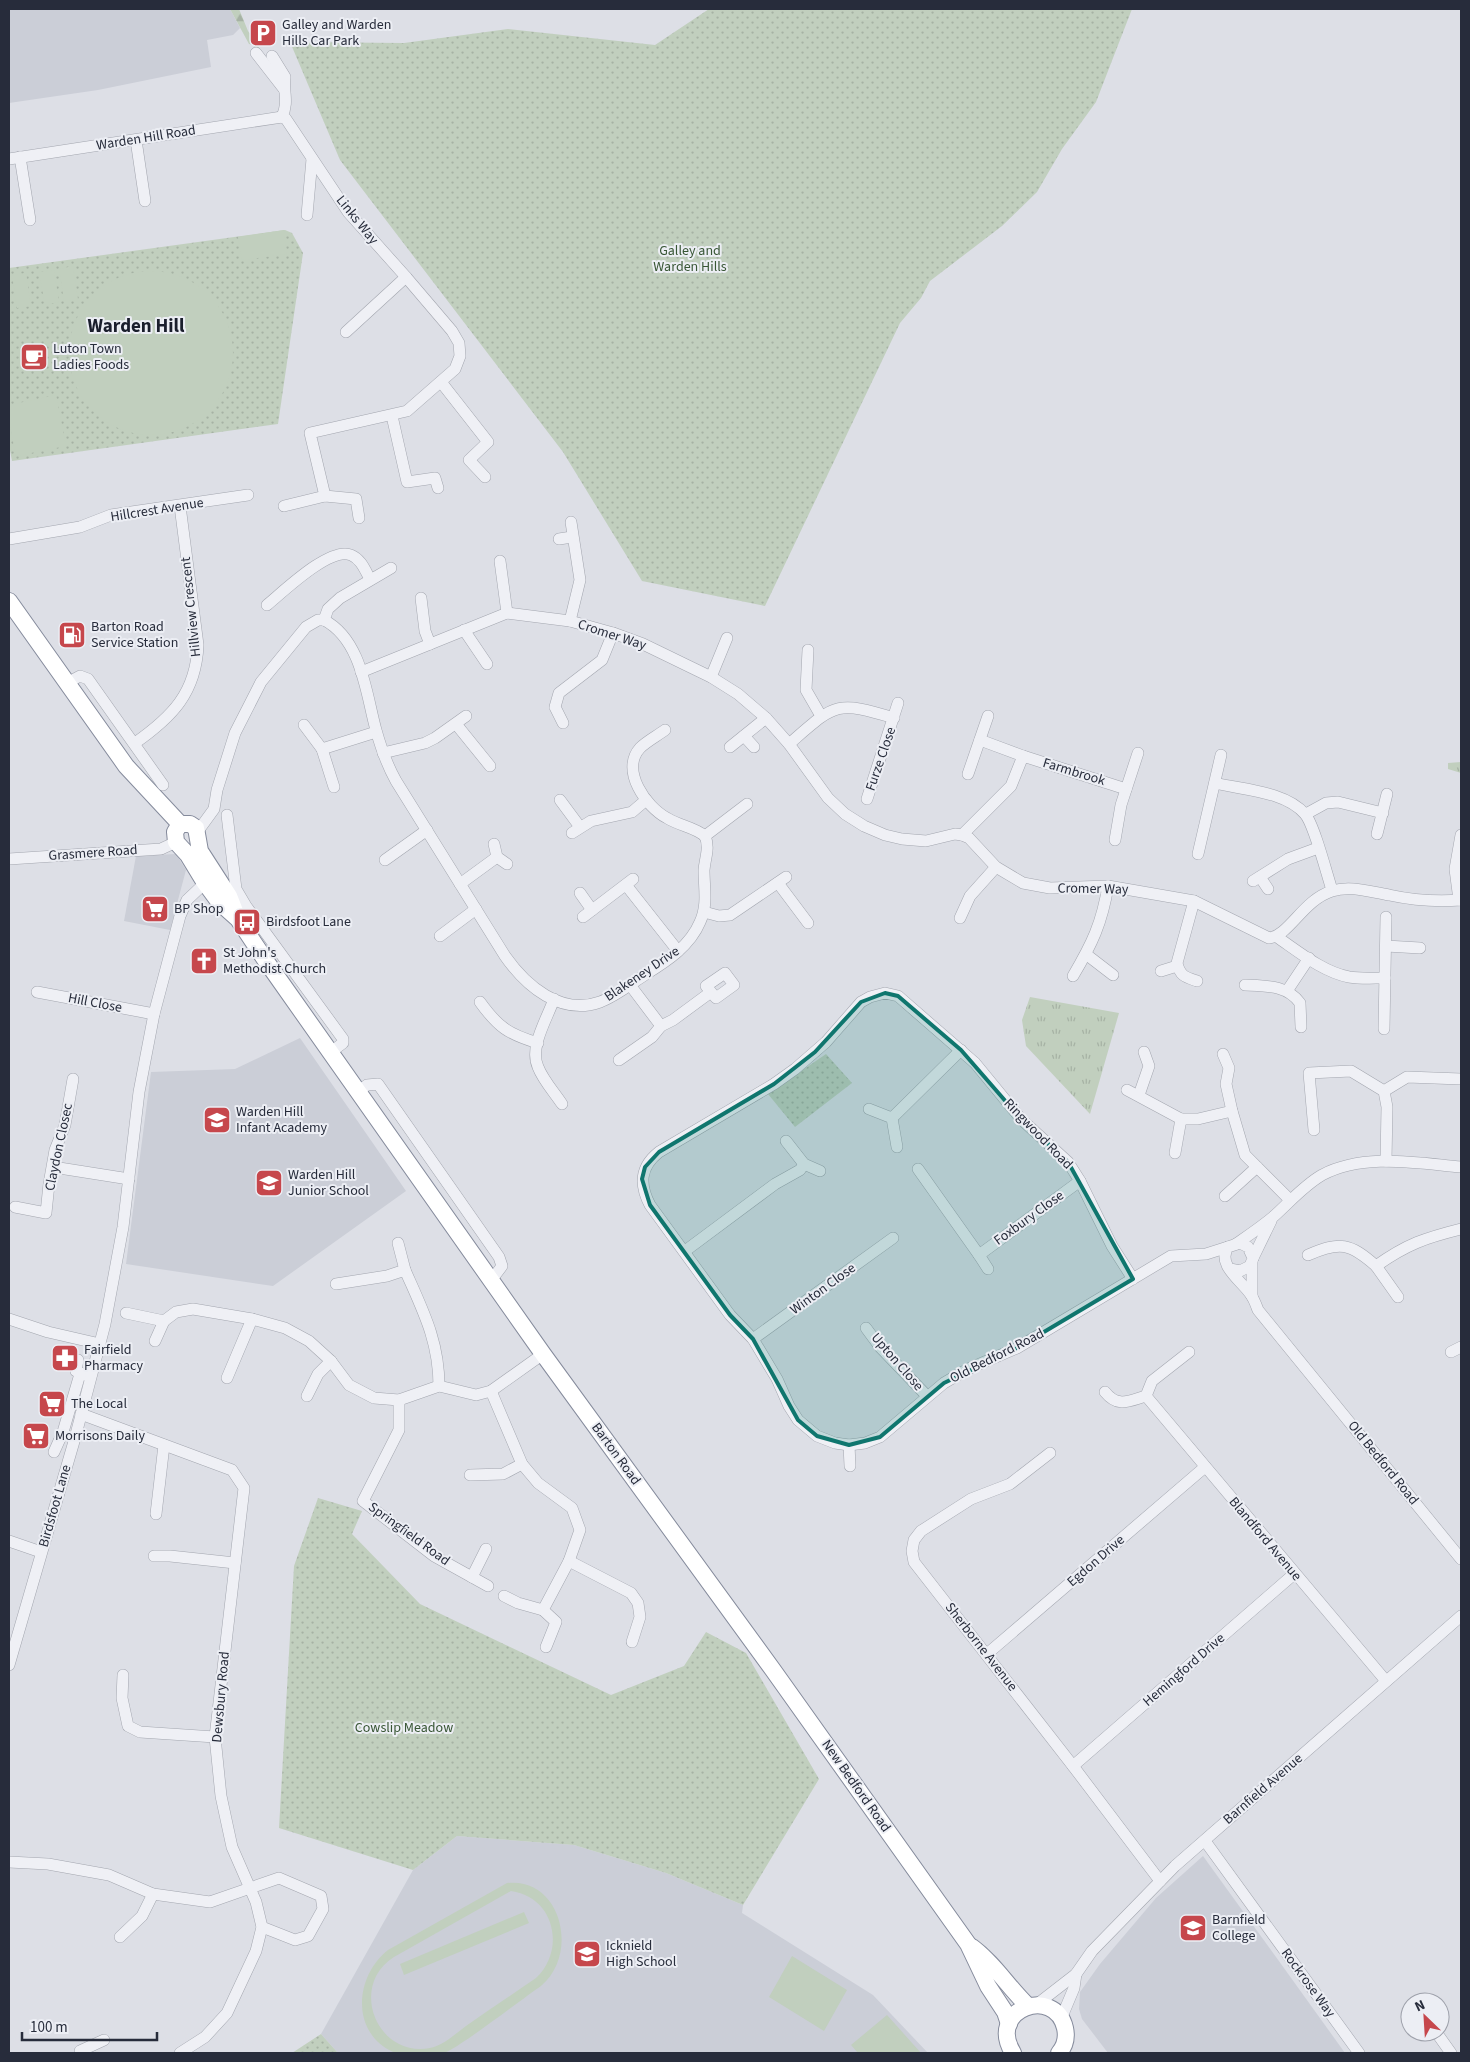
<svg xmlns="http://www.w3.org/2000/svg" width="1470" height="2062" font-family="'Source Sans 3',sans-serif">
<defs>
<pattern id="grass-tufts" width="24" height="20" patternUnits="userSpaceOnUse" patternTransform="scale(1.25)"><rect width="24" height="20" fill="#c1cfbe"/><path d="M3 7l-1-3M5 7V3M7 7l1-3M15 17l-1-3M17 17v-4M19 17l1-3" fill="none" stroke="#a6b2a4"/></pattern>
<pattern id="forest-firs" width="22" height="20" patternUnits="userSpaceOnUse" patternTransform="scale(1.25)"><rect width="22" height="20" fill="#c1cfbe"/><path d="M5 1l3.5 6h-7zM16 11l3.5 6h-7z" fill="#a6b2a4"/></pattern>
<pattern id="park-dots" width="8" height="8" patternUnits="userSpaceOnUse" patternTransform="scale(1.25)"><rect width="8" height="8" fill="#c1cfbe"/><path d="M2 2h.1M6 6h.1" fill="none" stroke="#a6b2a4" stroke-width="1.8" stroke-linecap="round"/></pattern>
</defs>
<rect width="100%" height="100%" fill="#dddfe6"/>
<g fill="#cbced7">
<path d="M9 9H230L240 28 233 35 207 40 211 67 98 90 9 103Z"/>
<path d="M176 854 186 870 170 930 124 921 136 856Z"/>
<path d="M300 1038 406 1191 273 1286 126 1264 151 1072 235 1069Z"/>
<path d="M457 1836 574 1845 666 1873 743 1905 742 1913 873 1995 928 2053H338L321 2034 413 1870Z"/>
<path d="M1203 1856 1276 1957 1345 2053H1108L1082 2019 1079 2009 1080 1992 1100 1964 1156 1898Z"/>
</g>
<g fill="url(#grass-tufts)">
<path d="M1461 762V773L1448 769V763Z"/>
<path d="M1030 997 1119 1013 1090 1114 1026 1046 1022 1020Z"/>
</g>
<path fill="url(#forest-firs)" d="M230 9H239L248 31 279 77 253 45 249 44Z"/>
<g fill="url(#park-dots)">
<path d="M709 9H1132L1096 102 1062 149 1037 192 1002 226 930 281 921 298 900 323 765 606 642 581 563 452 340 160 290 42 404 43 508 29 655 45Z"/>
<path d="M285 230 292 233 303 253 278 424 12 461 9 445V268Z"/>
<path d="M826 1054 852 1083 795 1127 768 1094Z"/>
<path d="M318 1498 362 1511 352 1534 420 1604 611 1695 684 1666 706 1632 746 1653 819 1779 743 1905 666 1873 574 1845 457 1836 413 1870 279 1828 294 1566Z"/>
<path d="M321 2034 338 2053H292Z"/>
</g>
<g fill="#c1cfbe" fill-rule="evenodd">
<path d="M284 230 287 254 242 260 238 237Z"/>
<path d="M73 266 78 299 64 301 59 269Z"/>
<path d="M54 270 59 302 45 305 39 272Z"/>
<circle cx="151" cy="353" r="82"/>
<path d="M26 273 31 306 17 308 12 275Z"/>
<path d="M56 395 66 446 16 456 9 422V405Z"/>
<path d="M507 1883C561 1877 580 1953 541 1986 526 1996 454 2052 443 2053 434 2055 401 2056 393 2052 350 2032 355 1976 388 1950ZM511 1891C555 1897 566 1950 536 1978 513 1994 489 2010 466 2026 455 2034 444 2045 430 2048 377 2058 348 1986 394 1957Z"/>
<path d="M524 1912 529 1923 404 1975 400 1964Z"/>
<path d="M792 1956 847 1990 824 2031 769 1997Z"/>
<path d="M887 2015 921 2053H858L851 2045Z"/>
</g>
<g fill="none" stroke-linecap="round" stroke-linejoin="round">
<g stroke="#a3a6af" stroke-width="12">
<g id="minor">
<path d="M256 53 284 89"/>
<path d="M272 56 285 77C283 93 289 101 282 117"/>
<path d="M282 117 286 119 348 212 406 277 452 331 459 343 460 356 455 369 407 411 310 433 325 496"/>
<path d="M136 140 145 201"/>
<path d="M20 157 30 220"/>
<path d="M9 159 282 117"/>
<path d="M307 215 312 159"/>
<path d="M346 332 406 277"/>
<path d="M441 382 488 442 469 460 485 477"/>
<path d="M392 416 407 482 435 478 438 488"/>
<path d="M284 506 325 496 356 499 359 518"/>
<path d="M9 539 80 527 111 515 248 495"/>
<path d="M559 539 572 537"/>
<path d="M500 561 507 613"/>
<path d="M421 598 425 631 430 644"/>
<path d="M267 605C283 592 330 546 351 555 361 559 365 570 370 579"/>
<path d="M324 620C362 640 366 694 376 730 381 748 387 765 396 781L505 956C526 986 561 1016 600 1002 616 996 632 983 646 974 667 961 690 946 700 922 708 905 704 888 704 870 705 858 710 848 705 836"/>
<path d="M324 620 328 609 340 598 391 568"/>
<path d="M570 621 580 580 571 522"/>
<path d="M464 630 487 664"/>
<path d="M808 650 806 690 821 716"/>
<path d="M361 672 507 613 570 621 613 633 643 644 711 677 738 694 766 718 789 744 828 798 845 814 864 826 885 835 902 839 926 841 955 834 962 835 969 838 996 867 1023 883 1050 888 1108 886 1194 901 1269 938C1289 936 1303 900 1332 891 1351 885 1370 892 1389 895 1412 900 1437 902 1461 900"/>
<path d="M711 677 727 638"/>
<path d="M67 683 80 676 88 679 163 785"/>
<path d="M563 723 555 707 559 693 602 660 613 633"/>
<path d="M456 724 490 766"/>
<path d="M304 725 322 749 334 787"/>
<path d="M665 730C657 736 647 741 640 748 620 770 646 807 667 818 680 826 694 827 705 836"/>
<path d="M744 736 754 747"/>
<path d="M980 740 1023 756"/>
<path d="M135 743C172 717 196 693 198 645L180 506"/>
<path d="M789 744C835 704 835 700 894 718"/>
<path d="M730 747 766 718"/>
<path d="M322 749 376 732"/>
<path d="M383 753 425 743 435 738 466 716"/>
<path d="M968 774 988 716"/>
<path d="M1215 783C1243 790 1285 791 1305 814 1314 824 1327 875 1332 890"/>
<path d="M867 799 898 703"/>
<path d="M560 800 580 827"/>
<path d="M1306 814 1326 803 1338 802 1383 813"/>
<path d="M227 815 236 889 246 906 343 1039V1043L331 1052"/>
<path d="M198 831 214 809 217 790 235 733 261 682 306 627 318 620H324"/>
<path d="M572 833 591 821 632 812 646 800"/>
<path d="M1377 834 1387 794"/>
<path d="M962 835 1011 786 1023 756 1126 789"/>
<path d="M705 836 747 804"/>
<path d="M1115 840 1121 805 1138 753"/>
<path d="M494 844 497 857 507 864"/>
<path d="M1198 854 1221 755"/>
<path d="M9 859 161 849 176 842"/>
<path d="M385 860 427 830"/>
<path d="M1260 877 1268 889"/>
<path d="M1253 881 1288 859 1318 848"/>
<path d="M778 883 808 923"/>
<path d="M460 884 497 857"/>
<path d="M626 885 678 951"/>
<path d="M580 893 592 910"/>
<path d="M1459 900 1455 869 1461 835"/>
<path d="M1194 901 1177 963C1180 976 1185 977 1197 981"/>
<path d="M704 912 719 916 730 915 786 877"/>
<path d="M583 917 633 879"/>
<path d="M960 918 970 896 996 867"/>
<path d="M440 936 476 909"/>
<path d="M1277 937C1299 952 1323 972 1349 977 1361 979 1373 978 1385 978"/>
<path d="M1386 946 1420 948"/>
<path d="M1087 955 1113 975"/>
<path d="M1161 971 1177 966"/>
<path d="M1073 976C1092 944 1102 923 1108 886"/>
<path d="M630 985 661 1026"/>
<path d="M1245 985C1266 986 1287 985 1300 1003L1301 1027"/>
<path d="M1287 991 1309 958"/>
<path d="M37 992 154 1014"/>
<path d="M554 999C547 1019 529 1047 538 1067 543 1080 554 1092 562 1104"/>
<path d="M480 1002C498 1027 508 1034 538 1043"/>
<path d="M1384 1029 1386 917"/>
<path d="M1223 1054 1229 1068 1226 1084 1232 1111 1245 1155 1289 1199"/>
<path d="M619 1060 652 1037 661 1026 673 1020 711 992 706 986 725 973 734 985 716 998 711 992"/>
<path d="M1127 1090 1181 1119H1198L1232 1111"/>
<path d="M359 1091 367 1085 378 1084 499 1257 502 1266 496 1274 490 1278"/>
<path d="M1384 1091 1407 1077 1461 1079"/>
<path d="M1139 1095 1149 1066 1144 1052"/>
<path d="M869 1109 892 1118 897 1147"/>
<path d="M892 1118 961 1050"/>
<path d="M1314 1130 1309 1073 1351 1071 1384 1091 1387 1107 1386 1161"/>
<path d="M786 1141 804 1164 820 1171"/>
<path d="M1175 1153 1181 1119"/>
<path d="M53 1167 129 1179"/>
<path d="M918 1169 979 1255 1080 1181"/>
<path d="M1225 1196 1257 1167"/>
<path d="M15 1207 46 1213 49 1184 55 1150 65 1125 73 1079"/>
<path d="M398 1243 405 1270"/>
<path d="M1236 1244C1249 1235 1261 1227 1273 1217 1289 1203 1303 1186 1322 1175 1364 1153 1416 1163 1461 1167"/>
<path d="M685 1251 775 1184 800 1170 804 1164"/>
<path d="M979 1255 988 1269"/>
<path d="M1308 1255C1340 1241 1350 1243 1376 1266 1407 1244 1425 1238 1461 1229"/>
<path d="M1253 1258 1271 1221"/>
<path d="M1252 1263V1296"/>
<path d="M1376 1266 1398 1297"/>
<path d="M1230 1269 1240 1271 1250 1266 1253 1258 1248 1247 1240 1243 1228 1247C1216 1265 1242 1281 1251 1295 1254 1299 1256 1305 1258 1310L1461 1559"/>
<path d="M1133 1279 1112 1246 1080 1181 1068 1162 1021 1119 975 1063 898 996 885 993 870 997 861 1002 826 1042 795 1069 774 1084 659 1152C640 1167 639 1184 650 1205L730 1315 753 1339 777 1379 789 1406 798 1420 817 1436 835 1443 849 1445 865 1443 880 1437 944 1383 968 1369 1017 1348 1171 1256 1206 1254 1228 1247"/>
<path d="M336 1284 387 1276 405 1270C423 1311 439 1341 439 1386"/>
<path d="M126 1313 164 1321 176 1312 193 1309 252 1319 285 1328 309 1341 331 1361 349 1385 374 1398 399 1400 439 1386 476 1395 491 1391 543 1354"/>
<path d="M9 1319 48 1332 100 1344"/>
<path d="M866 1328 880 1347 927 1396"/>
<path d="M753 1339 893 1238"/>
<path d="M155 1341 164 1321"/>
<path d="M1189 1352 1152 1381 1146 1396 1386 1681"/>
<path d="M1451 1352 1461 1347"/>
<path d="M78 1360 76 1371 85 1375"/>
<path d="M227 1378 252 1319"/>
<path d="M491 1391 522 1464 538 1483 572 1508 580 1530 569 1561 543 1610 556 1622 546 1647"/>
<path d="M1105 1392C1118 1408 1128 1401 1146 1396"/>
<path d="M307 1396 318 1374 331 1361"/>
<path d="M399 1400V1430L363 1501 434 1556 488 1586"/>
<path d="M81 1414 232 1470 244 1488 215 1737 221 1796 232 1847 256 1902 262 1927 256 1951 227 2013 205 2037 180 2053"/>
<path d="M849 1445 850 1466"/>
<path d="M54 1452 63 1432 80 1374"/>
<path d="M1050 1453 1010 1484 971 1499 921 1531 914 1540 912 1551 914 1562 1073 1766 1160 1881"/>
<path d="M470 1475 503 1474 522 1464"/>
<path d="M156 1514 164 1445"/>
<path d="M9 1541 41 1552"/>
<path d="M154 1556H170L235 1563"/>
<path d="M569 1561 631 1593 638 1603 640 1617 632 1642"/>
<path d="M472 1577 486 1549"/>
<path d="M504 1596 518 1603 543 1610"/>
<path d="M987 1654 1205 1467"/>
<path d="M9 1665 75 1438 105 1324 123 1227 139 1092 154 1014 180 916 187 900 205 883"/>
<path d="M123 1675 122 1698 128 1726 140 1732 215 1737"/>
<path d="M1073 1766 1294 1574"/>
<path d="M1205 1841 1359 2053"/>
<path d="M9 1862 48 1864 109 1875 153 1894 210 1902 279 1878 321 1896 323 1909 308 1936 295 1940 262 1927"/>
<path d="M120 1937 142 1916 153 1894"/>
<path d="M1036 2005 1076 1974 1092 1951 1175 1866 1461 1616"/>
<path d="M1061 2019 1074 1988 1076 1974"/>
<path d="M1436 2032 1451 2053"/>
<path d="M81 2053 80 2051 104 2040"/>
</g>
</g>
<g stroke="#858b9c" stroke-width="18">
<g id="highway">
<path d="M9 601 126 766 180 824"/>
<path d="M238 919 219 902 205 883 188 855 176 842 175 832 180 824H190L196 828 200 851 229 896 238 919 266 961 543 1354 773 1670 968 1944 988 1986 1005 2012 1009 2024"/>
<path d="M972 1947C994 1963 1008 1987 1028 2006"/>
<path d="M1013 2053C986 2009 1055 1985 1065 2028 1067 2037 1065 2046 1059 2053"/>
</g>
</g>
<use href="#minor" stroke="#eff0f5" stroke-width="11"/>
<use href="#highway" stroke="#fff" stroke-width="16"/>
</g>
<path fill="#0f766e" fill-opacity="0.2" stroke="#0f766e" stroke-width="4" stroke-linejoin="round" d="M885 993 898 996 961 1050 1021 1119 1068 1162 1133 1279 1017 1348 944 1383 880 1437 849 1445 817 1436 798 1420 753 1339 730 1315 650 1205 642 1179 645 1167 659 1152 774 1084 815 1052 861 1002Z"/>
<defs>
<g id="parking-square" transform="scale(1.4375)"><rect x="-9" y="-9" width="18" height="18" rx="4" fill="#c6474c" stroke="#eceef4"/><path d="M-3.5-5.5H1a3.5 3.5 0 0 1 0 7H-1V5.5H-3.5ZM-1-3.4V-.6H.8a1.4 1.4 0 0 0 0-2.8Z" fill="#fff"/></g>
<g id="cafe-square" transform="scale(1.4375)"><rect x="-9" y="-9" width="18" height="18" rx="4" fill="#c6474c" stroke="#eceef4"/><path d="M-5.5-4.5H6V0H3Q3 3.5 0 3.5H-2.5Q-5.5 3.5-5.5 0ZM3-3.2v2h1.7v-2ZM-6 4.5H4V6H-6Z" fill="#fff"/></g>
<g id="fuel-square" transform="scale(1.4375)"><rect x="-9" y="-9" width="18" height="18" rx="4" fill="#c6474c" stroke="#eceef4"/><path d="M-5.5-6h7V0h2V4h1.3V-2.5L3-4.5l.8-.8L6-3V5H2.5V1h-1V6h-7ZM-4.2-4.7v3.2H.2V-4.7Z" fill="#fff"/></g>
<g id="supermarket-square" transform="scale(1.4375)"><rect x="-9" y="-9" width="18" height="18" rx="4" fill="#c6474c" stroke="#eceef4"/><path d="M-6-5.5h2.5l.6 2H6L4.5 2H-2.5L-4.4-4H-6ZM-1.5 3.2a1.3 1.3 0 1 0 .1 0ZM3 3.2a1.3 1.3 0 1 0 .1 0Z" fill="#fff"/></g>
<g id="bus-square" transform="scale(1.4375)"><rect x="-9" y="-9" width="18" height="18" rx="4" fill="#c6474c" stroke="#eceef4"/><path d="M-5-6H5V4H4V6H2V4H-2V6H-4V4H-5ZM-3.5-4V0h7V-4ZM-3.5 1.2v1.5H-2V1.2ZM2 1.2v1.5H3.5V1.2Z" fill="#fff"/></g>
<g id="church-square" transform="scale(1.4375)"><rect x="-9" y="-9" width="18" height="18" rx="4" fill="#c6474c" stroke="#eceef4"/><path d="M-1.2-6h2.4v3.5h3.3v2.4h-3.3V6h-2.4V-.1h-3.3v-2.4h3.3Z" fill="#fff"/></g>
<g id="school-square" transform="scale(1.4375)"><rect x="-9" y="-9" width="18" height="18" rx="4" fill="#c6474c" stroke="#eceef4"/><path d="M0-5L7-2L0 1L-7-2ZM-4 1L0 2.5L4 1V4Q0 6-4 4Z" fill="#fff"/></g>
<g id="pharmacy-square" transform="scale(1.4375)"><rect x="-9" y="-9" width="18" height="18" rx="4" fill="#c6474c" stroke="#eceef4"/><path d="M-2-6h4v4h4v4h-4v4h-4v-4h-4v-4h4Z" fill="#fff"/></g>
<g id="university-square" transform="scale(1.4375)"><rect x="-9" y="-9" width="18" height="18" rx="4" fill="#c6474c" stroke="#eceef4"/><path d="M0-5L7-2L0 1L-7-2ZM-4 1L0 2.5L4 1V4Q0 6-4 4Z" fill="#fff"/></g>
</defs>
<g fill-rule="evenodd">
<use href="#parking-square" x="263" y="33"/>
<use href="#cafe-square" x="34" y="357"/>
<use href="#fuel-square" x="72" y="635"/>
<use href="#supermarket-square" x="155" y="909"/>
<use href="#bus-square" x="247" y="922"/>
<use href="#church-square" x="204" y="961"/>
<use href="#school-square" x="217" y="1120"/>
<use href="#school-square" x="269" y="1183"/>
<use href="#pharmacy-square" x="65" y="1358"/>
<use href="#supermarket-square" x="52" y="1404"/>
<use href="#supermarket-square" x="36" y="1436"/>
<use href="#university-square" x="1193" y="1928"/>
<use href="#school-square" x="587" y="1954"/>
</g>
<g text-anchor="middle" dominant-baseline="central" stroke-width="4" stroke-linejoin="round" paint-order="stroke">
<g font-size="14" fill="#272c3b" stroke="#eceef4" text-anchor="start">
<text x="282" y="25">Galley and Warden<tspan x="282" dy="16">Hills Car Park</tspan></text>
<text x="53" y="349">Luton Town<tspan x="53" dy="16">Ladies Foods</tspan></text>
<text x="91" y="627">Barton Road<tspan x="91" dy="16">Service Station</tspan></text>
<text x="174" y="909">BP Shop</text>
<text x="266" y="922">Birdsfoot Lane</text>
<text x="223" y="953">St John's<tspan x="223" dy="16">Methodist Church</tspan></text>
<text x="236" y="1112">Warden Hill<tspan x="236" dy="16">Infant Academy</tspan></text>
<text x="288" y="1175">Warden Hill<tspan x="288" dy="16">Junior School</tspan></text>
<text x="84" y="1350">Fairfield<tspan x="84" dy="16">Pharmacy</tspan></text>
<text x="71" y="1404">The Local</text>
<text x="55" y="1436">Morrisons Daily</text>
<text x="1212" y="1920">Barnfield<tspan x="1212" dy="16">College</tspan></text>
<text x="606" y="1946">Icknield<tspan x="606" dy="16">High School</tspan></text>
</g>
<g font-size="14" fill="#272c3b" stroke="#eceef4">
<text transform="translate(146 138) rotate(-9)">Warden Hill Road</text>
<text transform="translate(357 220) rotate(51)">Links Way</text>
<text transform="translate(157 510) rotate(-9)">Hillcrest Avenue</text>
<text transform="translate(191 607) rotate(-96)">Hillview Crescent</text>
<text transform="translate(612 635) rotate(18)">Cromer Way</text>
<text transform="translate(881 759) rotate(-71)">Furze Close</text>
<text transform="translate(1074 772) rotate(17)">Farmbrook</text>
<text transform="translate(93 853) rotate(-4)">Grasmere Road</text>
<text transform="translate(1093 889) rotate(1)">Cromer Way</text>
<text transform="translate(642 974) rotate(-34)">Blakeney Drive</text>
<text transform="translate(95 1003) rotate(11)">Hill Close</text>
<text transform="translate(1038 1134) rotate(46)">Ringwood Road</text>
<text transform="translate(59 1147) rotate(-78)">Claydon Closec</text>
<text transform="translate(1029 1218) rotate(-36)">Foxbury Close</text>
<text transform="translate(823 1289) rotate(-36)">Winton Close</text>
<text transform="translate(997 1356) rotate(-27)">Old Bedford Road</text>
<text transform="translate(897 1362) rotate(49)">Upton Close</text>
<text transform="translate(616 1454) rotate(54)">Barton Road</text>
<text transform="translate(1383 1463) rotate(51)">Old Bedford Road</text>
<text transform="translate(55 1506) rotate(-74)">Birdsfoot Lane</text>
<text transform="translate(409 1534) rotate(36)">Springfield Road</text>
<text transform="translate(1265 1539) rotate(50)">Blandford Avenue</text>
<text transform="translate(1096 1561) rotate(-41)">Egdon Drive</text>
<text transform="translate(981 1647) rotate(52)">Sherborne Avenue</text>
<text transform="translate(1184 1670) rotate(-41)">Hemingford Drive</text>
<text transform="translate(221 1697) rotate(-85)">Dewsbury Road</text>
<text transform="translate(856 1786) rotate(55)">New Bedford Road</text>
<text transform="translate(1263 1789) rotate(-41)">Barnfield Avenue</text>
<text transform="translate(1308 1983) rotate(54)">Rockrose Way</text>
</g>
<g font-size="14" fill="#385635" stroke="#eceef4">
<text x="690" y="251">Galley and<tspan x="690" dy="16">Warden Hills</tspan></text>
<text x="404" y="1728">Cowslip Meadow</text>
</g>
<g font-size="19" font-weight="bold" fill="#1a1e2c" stroke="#eceef4">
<text x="136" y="326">Warden Hill</text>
</g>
</g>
<rect width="1470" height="2062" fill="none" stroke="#272c3b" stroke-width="20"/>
<g transform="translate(1425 2017) rotate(335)"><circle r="24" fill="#eceef4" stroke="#9da0aa"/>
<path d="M0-4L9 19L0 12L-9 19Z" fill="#c6474c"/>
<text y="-8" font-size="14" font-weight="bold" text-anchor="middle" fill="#272c3b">N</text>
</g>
<path d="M22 2032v8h135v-8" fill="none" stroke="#272c3b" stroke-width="2.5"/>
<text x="30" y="2032" font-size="15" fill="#272c3b" stroke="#eceef4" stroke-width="4" paint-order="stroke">100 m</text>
</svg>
